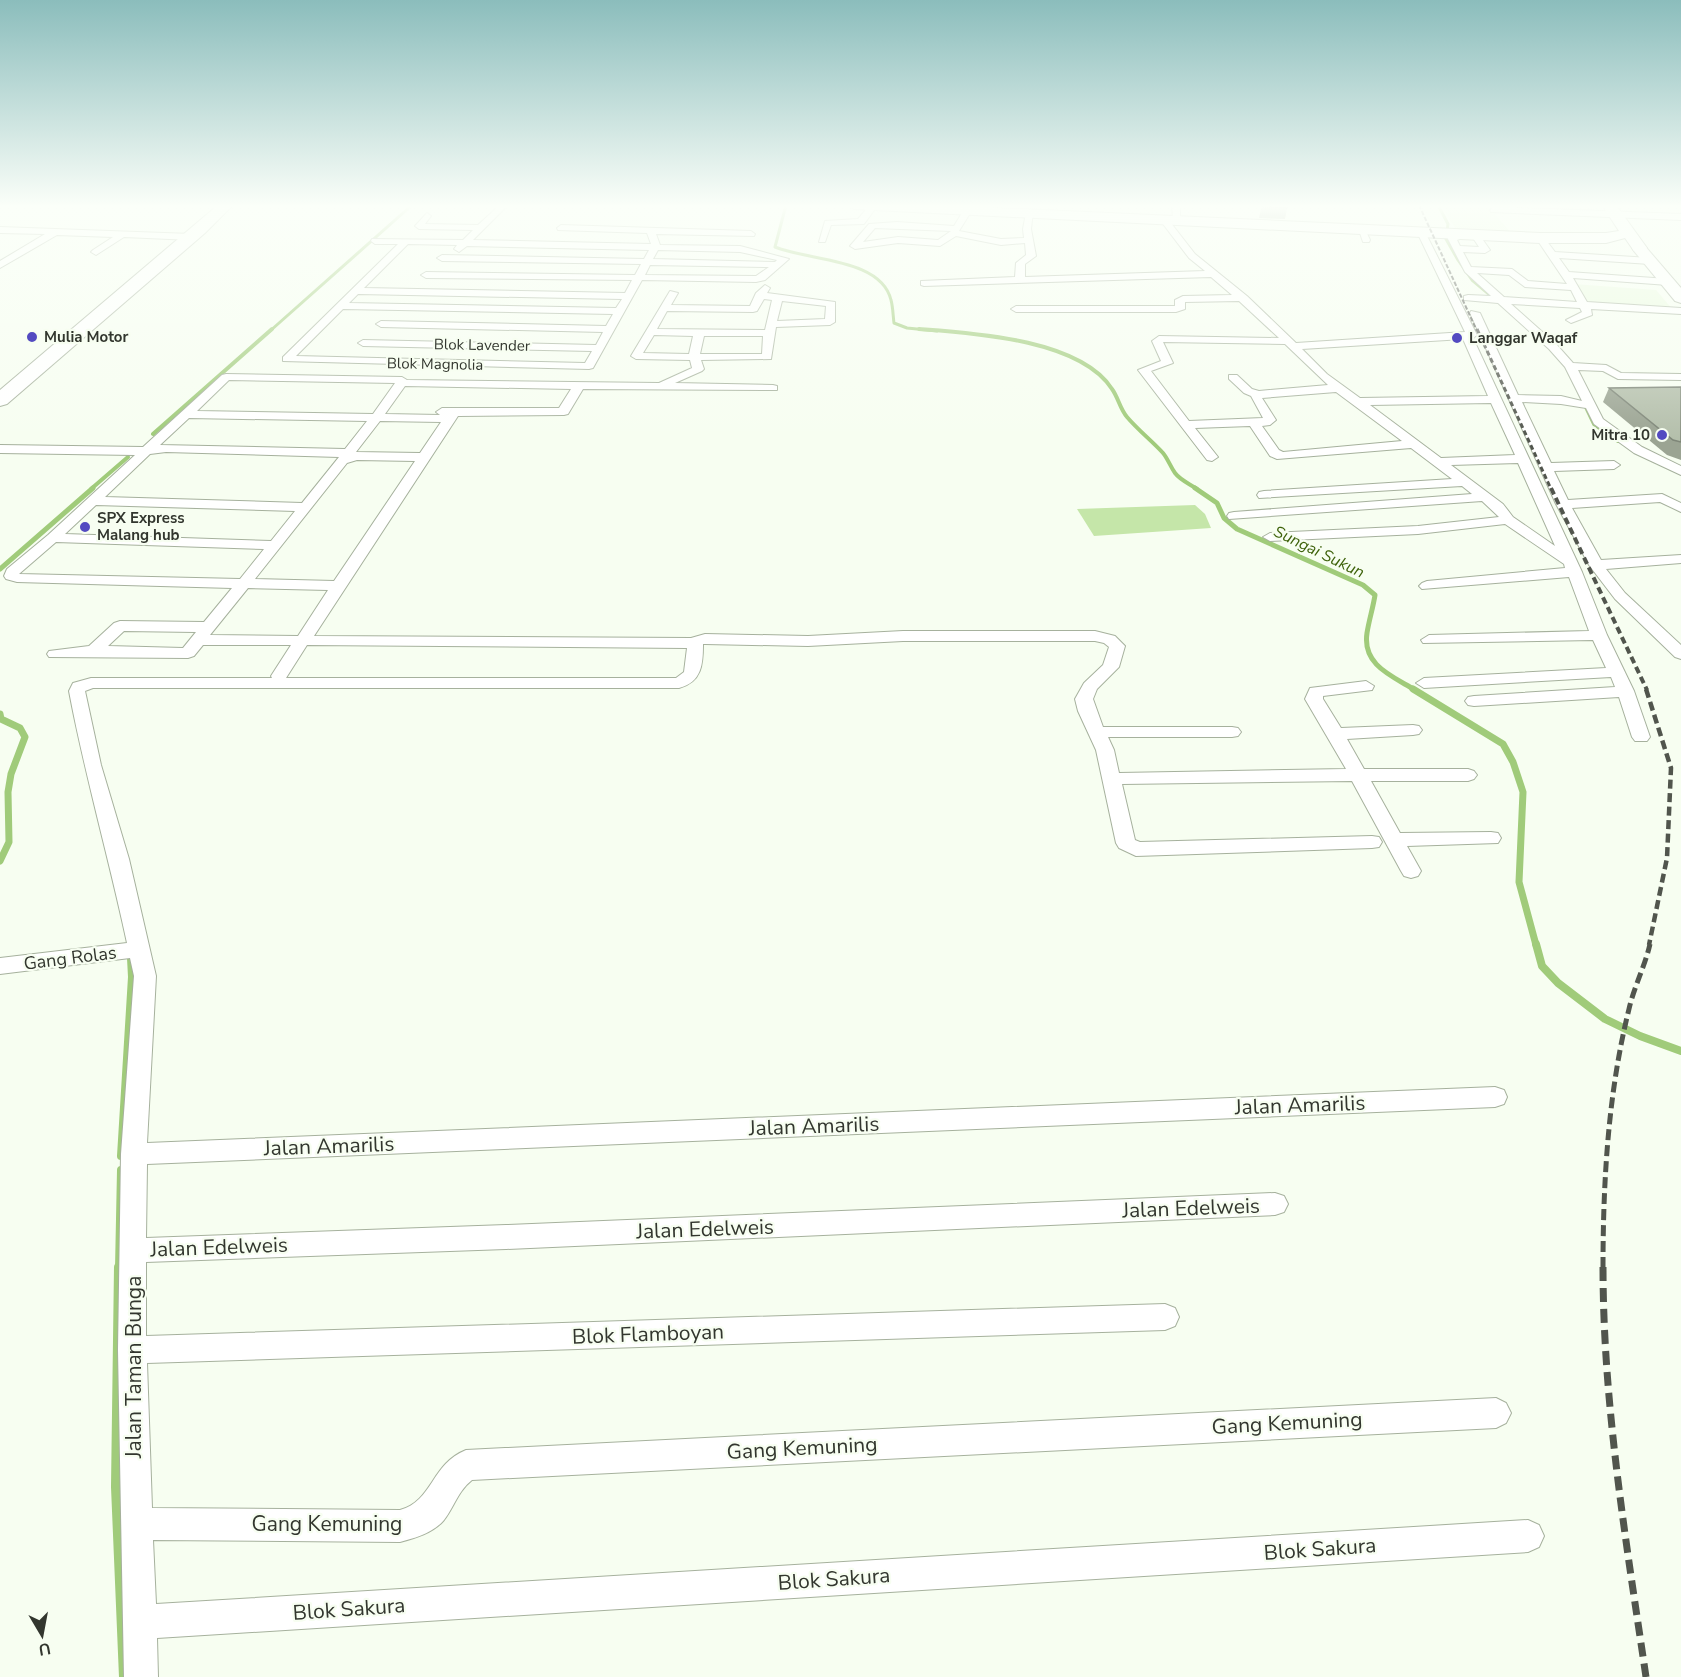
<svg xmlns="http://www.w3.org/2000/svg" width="1681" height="1677" font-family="'Nunito Sans',sans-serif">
<rect width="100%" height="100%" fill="#f7fef1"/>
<g fill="#eafade">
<path d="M1441 205H1487L1512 234 1457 231Z"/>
<path d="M1573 284 1656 290 1673 310 1586 304Z"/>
</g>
<path fill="#c5e6a9" d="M1195 505 1205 514 1211 528 1094 536 1077 509Z"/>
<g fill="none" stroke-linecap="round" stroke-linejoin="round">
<g stroke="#a0cb7a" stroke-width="3">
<path d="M786 205 775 247C809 261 881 258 891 300 893 307 893 316 894 323L907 328 937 331"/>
<path d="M1438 205 1448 224 1446 239 1458 260 1472 280 1497 301"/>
<path d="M270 331 412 205"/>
</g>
<g stroke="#a0cb7a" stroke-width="4">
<path d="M919 329C972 333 1080 339 1112 389 1118 397 1120 409 1127 417 1138 430 1152 441 1163 453 1168 459 1170 466 1175 473 1180 480 1190 484 1197 489"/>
<path d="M1583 401 1594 424 1618 441"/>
<path d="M153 434 272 329"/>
<path d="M91 489 128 457"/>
</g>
<g stroke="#a0cb7a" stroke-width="5">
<path d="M1195 488 1217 503 1224 518 1237 529 1363 585 1375 595C1373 608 1369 620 1367 633 1362 665 1392 676 1415 690"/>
<path d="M0 569 93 488"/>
</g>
<g stroke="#a0cb7a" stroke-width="7">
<path d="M1413 689 1503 744 1513 762 1523 792 1519 882 1536 945"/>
<path d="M0 714 1 719 20 728 25 737 11 774 8 792 9 842 0 861"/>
</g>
<g stroke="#a0cb7a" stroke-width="8">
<path d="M1536 944 1542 966 1558 983 1605 1019 1640 1036 1681 1051"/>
<path d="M121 1156 132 977 131 958"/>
<path d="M119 1268 121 1170"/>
</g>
<path stroke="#a0cb7a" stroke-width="10" d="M119 1267 116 1487 124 1677"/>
<g stroke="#a6b19d" stroke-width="2">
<g id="street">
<path d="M500 205H508L473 240 651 244 647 233 558 230 557 228 561 225 751 231 755 234 754 236 656 234 660 245 740 246 789 259 765 280 756 282 642 280 593 368 589 369 283 361V357L398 244H375L371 241 372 239 463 240 473 230 419 229 415 226 427 213 431 216 425 224 478 225ZM408 244 457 245 454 249 459 252 467 246 649 250 644 259 442 255 437 258 442 261 641 264 635 275 426 272 421 275 426 278 632 280 625 293 364 288ZM658 250 740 252 777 260 775 262 653 259ZM650 265 769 267 756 276 645 275ZM358 294 622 299 616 308 349 303ZM343 309 613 314 606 326 381 321 376 324 381 327 603 332 596 345 363 340 358 343 363 346 592 351 585 363 296 356Z"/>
<path d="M870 205H878L864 224 831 225 825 242H819L825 221 858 219Z"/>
<path d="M1172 205H1180V222L1173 220Z"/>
<path d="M968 207 972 210 959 231 1001 239 1024 238 1023 229 1026 213 1033 211 1031 229 1036 256 1025 264V277L1205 271 1189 258 1160 220 1167 218 1195 254 1247 296 1296 343 1465 332 1417 232 1424 230 1477 335 1473 338 1582 572 1607 635 1634 691 1650 737 1647 741H1635L1632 737 1619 697 1474 706 1468 705 1465 701 1468 697 1474 696 1615 687 1611 677 1424 688 1416 683 1424 678 1606 668 1593 640 1423 643 1421 640 1429 635 1589 631 1569 577 1422 589 1419 586 1422 583 1427 581 1565 568 1564 564 1505 524 1418 534 1270 541 1263 537 1270 533 1418 526 1499 517 1482 501 1229 519 1227 516 1229 513 1234 512 1472 494 1462 486 1259 498 1257 495 1259 492 1264 491 1452 479 1411 448 1277 459 1270 456 1250 426 1195 428 1218 457 1212 461 1207 460 1138 370 1161 361 1152 341 1159 336 1279 338 1239 301 1185 302V309L1176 312H1016L1011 309 1016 306H1175V300L1183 296 1232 295 1211 277 924 286 921 285V281L1015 277 1016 263 1026 255 1025 243 1001 245 956 236 940 246 898 243 855 249 850 246 869 224 897 222 954 226 965 208ZM875 228 951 231 938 240 898 237 863 242ZM1463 339 1488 396 1360 398 1327 374 1302 349ZM1163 342 1285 344 1328 385 1259 391 1252 389 1237 375H1229V379L1244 393 1251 396 1263 418 1189 421 1151 371 1173 363ZM1336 392 1402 441 1283 452 1279 450 1262 426 1270 425 1276 420 1262 398ZM1491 403 1515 455 1441 458 1370 405ZM1518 463 1555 546 1513 517 1503 504 1451 465Z"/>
<path d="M1494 207 1681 214V220L1491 212 1490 210Z"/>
<path d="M0 227 192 234 196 237 192 240 124 237 96 255 91 252 93 250 113 237 57 235 0 268V261L45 234 0 233Z"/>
<path d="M1358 227H1364L1370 240 1369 242H1363Z"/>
<path d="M1459 231 1465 237 1457 240 1460 246 1479 247 1471 235 1475 232 1478 233 1490 250 1485 253 1463 252 1471 267 1512 269 1528 281 1567 284 1536 238 1540 235 1543 236 1555 252 1650 258 1655 261 1650 264 1559 258 1569 272 1668 279 1673 282 1668 285 1573 278 1587 302 1681 308V314L1591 309 1592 315 1571 323 1566 320 1582 312 1580 308 1511 304 1557 345 1573 363 1606 365 1621 373 1681 374V380L1618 379 1603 371 1578 370 1603 419 1642 447 1681 466V475L1634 453 1594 424 1586 408 1561 404 1522 402 1551 463 1614 461 1620 465 1614 469 1554 471 1568 500 1662 494 1681 503V512L1660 502 1572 508 1601 560 1681 555V563L1606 569 1625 593 1681 645V659L1675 657 1615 599 1589 565 1556 504 1470 313 1471 311 1480 313 1518 395 1561 396 1582 401 1565 367 1549 349 1498 303 1464 300V296L1468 295 1491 296 1465 272 1447 237ZM1477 273 1509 275 1525 287 1571 290 1577 302 1504 297Z"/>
<path d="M765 285 770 288 767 293 835 302V322L830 325 776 327 771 359 701 360 704 369 702 371 675 383 773 385 777 386V390L583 389 568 414 564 415 458 416 314 636 691 638 705 634 808 636 903 631H1095L1115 636 1125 646 1119 667 1097 689 1093 699 1103 727H1232L1238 728 1241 732 1238 736 1232 737H1108L1114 750 1119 773 1346 769 1305 699 1310 688 1366 681 1374 686 1372 690 1323 696V699L1341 728 1413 725 1419 726 1422 730 1419 734 1413 735 1347 739 1364 769H1468L1474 771 1477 775 1474 779 1468 781H1371L1400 833 1491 832 1498 833 1501 838 1498 843 1407 846 1421 871 1418 876 1411 878 1404 876 1401 871 1352 781 1122 784 1135 840 1140 842 1372 836 1379 837 1382 842 1379 847 1372 848 1136 856 1119 848 1116 843 1096 750 1078 711 1075 699 1084 683 1103 665 1109 647 1104 643 1095 641H903L808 646 705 644H703C703 664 702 682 679 688H93L85 691 101 765 129 859 156 976 147 1143 1495 1087 1504 1090 1507 1097 1504 1104 1495 1107 147 1164 146 1238 506 1225 1275 1193 1284 1196 1288 1204 1284 1212 1275 1215 506 1249 146 1262V1336L1165 1304 1175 1308 1179 1317 1175 1326 1165 1330 147 1363 152 1508 400 1510C433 1501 431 1464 466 1450L1496 1398 1506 1403 1511 1413 1506 1423 1496 1428 472 1480C458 1491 454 1507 444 1520 433 1533 415 1538 400 1542L153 1540 156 1604 1528 1520 1539 1525 1544 1536 1539 1547 1528 1552 157 1638 158 1677H124L118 1350 121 1154 134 976 130 958 0 974V958L127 943C109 858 85 776 69 691L73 683 91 678H272L271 676 291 645H203L194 656 188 658 49 657 47 654 49 651 89 646 114 623 120 621 204 622 232 588 17 582 6 579 4 576 7 569 48 535 135 455 0 453V445L143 447 222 375 226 374 402 377 407 380 659 383 692 368 690 360 636 359 631 356 670 291 678 293 671 305 750 306 756 293ZM764 299 772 300 765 330 657 329 667 311 753 312 757 311ZM782 301 826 306 825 319 777 321ZM654 335 693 336 689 354 643 353ZM704 336H763L762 354H700ZM229 380 395 383 373 414 197 411ZM405 386 571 389 559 408H442L436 412 440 415 385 414ZM189 418 367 421 345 449 160 445ZM380 421 441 422 420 453 356 452ZM166 452 339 457 302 503 105 497 150 454ZM357 460 415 461 334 581 255 579 347 463ZM96 505 295 511 271 541 65 534ZM56 542 264 549 240 579 19 574ZM248 588 328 590 298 636 210 635ZM124 631 196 632 183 648 108 646ZM307 645 687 648 684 672 676 678H286Z"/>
</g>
</g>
<g stroke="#a6b19d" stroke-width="2">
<path id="primary" d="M1639 244 1644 245 1681 288V303L1675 301 1634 251 1632 248 1634 245Z"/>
</g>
<g stroke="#a6b19d" stroke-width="2">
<g id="highway">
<path d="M218 205H233L205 233 7 404 0 406V390Z"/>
<path d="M847 205H934L1540 233H1606L1619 231 1602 205H1616L1647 248 1644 251H1634L1625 238 1606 243H1540L854 209Z"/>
</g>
</g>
<use href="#street" fill="#fff" fill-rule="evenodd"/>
<use href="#primary" fill="#fff" fill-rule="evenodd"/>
<use href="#highway" fill="#fff" fill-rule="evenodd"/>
<path stroke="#51554d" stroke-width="2" stroke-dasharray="4.5 2" stroke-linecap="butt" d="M1419 205 1477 331"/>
<path stroke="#51554d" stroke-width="3" stroke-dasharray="5 3" stroke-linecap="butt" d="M1477 329 1551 489"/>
<path stroke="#51554d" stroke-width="4" stroke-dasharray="7 4" stroke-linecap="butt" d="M1551 488 1647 690"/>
<path stroke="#51554d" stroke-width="4.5" stroke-dasharray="9 4.5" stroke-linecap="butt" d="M1646 689 1671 768 1667 858 1649 945"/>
<path stroke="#51554d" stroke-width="5" stroke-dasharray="11 5" stroke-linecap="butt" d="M1603 1268C1603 1182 1608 1093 1629 1009 1634 987 1645 966 1650 944"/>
<path stroke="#51554d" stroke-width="7" stroke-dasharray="14 7" stroke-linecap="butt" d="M1603 1267C1603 1404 1626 1541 1646 1677"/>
</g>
<g fill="#9ba493">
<path d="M1262 205 1287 208 1285 219 1259 218Z"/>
<path d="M1681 387V460L1667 455 1603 402 1609 388Z"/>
</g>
<g fill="#b4bfab" stroke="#7e8678" stroke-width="1.5">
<path d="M1262 205H1287V208L1262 206Z"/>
<path d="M1681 387V442L1673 440 1609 388Z"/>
</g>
<linearGradient id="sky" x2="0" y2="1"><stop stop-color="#8bbdbc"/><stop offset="0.47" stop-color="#fbfff9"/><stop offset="1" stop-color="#fbfff9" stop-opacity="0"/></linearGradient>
<rect width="1681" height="439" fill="url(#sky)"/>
<g fill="#534ac1" stroke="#f7fef1" stroke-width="2">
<circle cx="32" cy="337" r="6"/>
<circle cx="1457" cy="338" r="6"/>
<circle cx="1662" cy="435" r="6"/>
<circle cx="85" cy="527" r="6"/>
</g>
<g text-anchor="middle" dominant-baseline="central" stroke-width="4.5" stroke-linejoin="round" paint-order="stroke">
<g font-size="15" font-weight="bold" fill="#32362e" stroke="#f7fef1" text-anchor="start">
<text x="44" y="337">Mulia Motor</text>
<text x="1469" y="338">Langgar Waqaf</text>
<text x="1650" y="435" text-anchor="end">Mitra 10</text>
<text x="97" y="518">SPX Express<tspan x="97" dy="17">Malang hub</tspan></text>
</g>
<g font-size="15" fill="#32362e" stroke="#f7fef1">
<text transform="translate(482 345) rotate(1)">Blok Lavender</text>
<text transform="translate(435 364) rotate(1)">Blok Magnolia</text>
</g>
<g font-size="16" font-style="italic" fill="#3e620b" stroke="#f7fef1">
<text transform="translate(1319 552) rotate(26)">Sungai Sukun</text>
</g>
<g font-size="18" fill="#32362e" stroke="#f7fef1">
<text transform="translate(70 958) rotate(-7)">Gang Rolas</text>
</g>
<g font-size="21" fill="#32362e" stroke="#f7fef1">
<text transform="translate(1300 1105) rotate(-2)">Jalan Amarilis</text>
<text transform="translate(814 1126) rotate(-2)">Jalan Amarilis</text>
<text transform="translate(329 1146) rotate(-2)">Jalan Amarilis</text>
<text transform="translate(1191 1208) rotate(-2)">Jalan Edelweis</text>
<text transform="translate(705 1229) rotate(-2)">Jalan Edelweis</text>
<text transform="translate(219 1247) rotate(-2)">Jalan Edelweis</text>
<text transform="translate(648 1334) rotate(-2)">Blok Flamboyan</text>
<text transform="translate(134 1367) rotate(-90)">Jalan Taman Bunga</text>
<text transform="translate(1287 1423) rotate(-3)">Gang Kemuning</text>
<text transform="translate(802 1448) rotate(-3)">Gang Kemuning</text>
<text x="327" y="1524">Gang Kemuning</text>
<text transform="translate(1320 1549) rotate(-4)">Blok Sakura</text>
<text transform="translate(834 1579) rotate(-4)">Blok Sakura</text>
<text transform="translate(349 1609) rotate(-4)">Blok Sakura</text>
</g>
</g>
<g transform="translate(42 1635) rotate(170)" stroke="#f7fef1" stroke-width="4.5" paint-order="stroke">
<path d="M0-4.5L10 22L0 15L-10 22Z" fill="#32362e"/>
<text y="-9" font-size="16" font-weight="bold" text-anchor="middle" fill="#32362e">U</text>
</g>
</svg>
